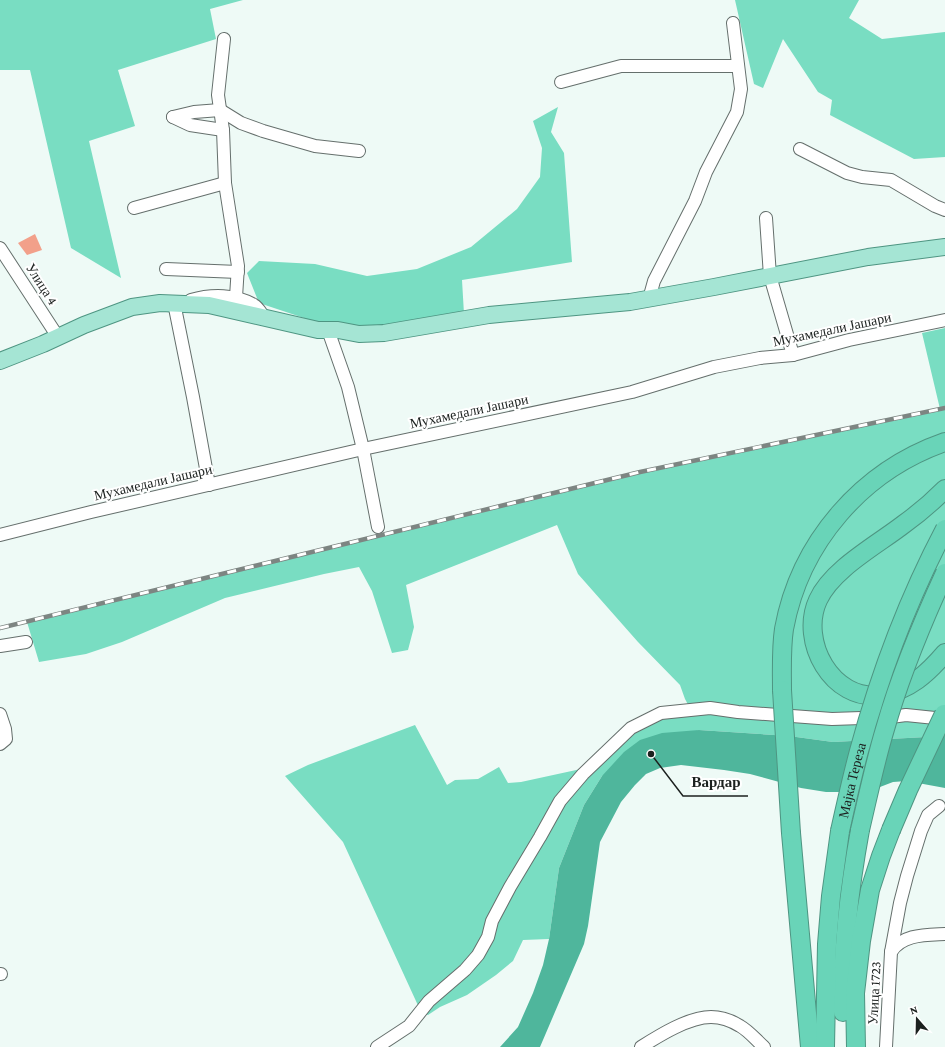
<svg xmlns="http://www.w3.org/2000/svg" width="945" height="1047" font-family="'Crimson Pro',serif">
<rect width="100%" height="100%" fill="#eefaf6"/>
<g fill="#79ddc2">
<path d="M0 0H243L210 9 216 39 118 70 135 126 89 141 121 278 71 248 30 70H0Z"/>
<path d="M735 0H859L849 18 882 39 945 32V157L914 159 830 115 832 100 818 92 783 39 763 88 754 84Z"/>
<path d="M558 107 551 132 564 153 572 262 462 280 464 314 377 328 319 323 259 303 247 273 259 261 315 264 367 276 417 269 471 247 517 209 540 177 542 148 533 121Z"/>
<path d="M945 328V736L833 742 789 736 699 730 602 776 584 805 559 868 549 939 523 940 513 961 496 975 467 995 440 1007 428 1015 421 1012 343 842 285 776 308 765 415 725 447 785 455 780 478 779 499 767 508 783 521 782 590 767 649 718 692 712 685 699 680 685 638 642 578 574 557 525 406 585 414 627 408 650 392 653 372 591 359 567 324 574 225 598 122 642 86 654 39 662 27 622 640 472 940 409 922 333Z"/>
</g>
<path fill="#4fb69c" d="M699 730 789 736 833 742 945 736V788L907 781 893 782 867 792H826L801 788 750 774 724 770 681 765 660 768 646 774 635 785 621 802 600 842 588 926 584 944 540 1047H500L518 1027 533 993 543 965 549 939 559 868 584 805 602 776 624 752 640 740 662 733Z"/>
<path fill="#f2a08a" d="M35 234 42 250 27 255 18 243Z"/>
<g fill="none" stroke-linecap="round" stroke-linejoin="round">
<g stroke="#656f6c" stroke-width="14">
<g id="minor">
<path d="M224 39 218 95 223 130 225 183 238 266 236 297"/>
<path d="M561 82 621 66H738"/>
<path d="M173 117 194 112 220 110 241 123 263 131 315 146 359 151"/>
<path d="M173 117 190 125 223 130"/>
<path d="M800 149 847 173 862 177 891 180 935 206 945 210"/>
<path d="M134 208 225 183"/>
<path d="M766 218 770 276 793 355"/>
<path d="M0 248 58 337"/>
<path d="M166 269 238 272"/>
<path d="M649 299 654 281 695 201 706 172 737 112 741 89 733 23"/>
<path d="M191 300C211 294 236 294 254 305 258 307 261 313 264 317"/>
<path d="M174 303 193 397 209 485"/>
<path d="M328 330 348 387 363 449 378 527"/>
<path d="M0 535 91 512 363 449 632 392 714 367 760 358 793 355 849 340 945 320"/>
<path d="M0 646 26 642"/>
<path d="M0 714 5 729 6 739 0 744"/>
<path d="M891 952 900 903 907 876 921 831 928 815 939 806"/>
<path d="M0 974H1"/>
<path d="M377 1047 409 1026 429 1001 465 970 478 955 488 937 492 921 510 887 540 837 560 801 583 774 631 728 661 713 710 708 738 712 832 719 891 717 906 715 945 719"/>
<path d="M641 1047C660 1035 689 1017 711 1017 721 1017 732 1021 740 1026 749 1031 756 1040 764 1047"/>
<path d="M886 1047 891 952C902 934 926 935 945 934"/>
</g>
</g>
<g stroke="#4e9582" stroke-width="18">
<path id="major" d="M0 361 43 344 84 325 132 307 160 303 209 305 318 330H338L359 334 384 333 489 315 630 302 714 287 868 257 945 247"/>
</g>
<g stroke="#4e9582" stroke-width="20">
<g id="highway">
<path d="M945 489C932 502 918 514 904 524 877 545 832 569 818 600 799 641 832 702 881 695 909 691 928 673 945 653"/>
<path d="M782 690C782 670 781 649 784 629 800 542 862 471 945 442"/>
<path d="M791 833 810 1047"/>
<path d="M843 1012C842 951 849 890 860 830"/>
<path d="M825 1047 827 944 831 896 840 831"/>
<path d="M856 1047 855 993 861 941 870 890 881 856 891 830"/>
</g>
</g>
<use href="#minor" stroke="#fff" stroke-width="12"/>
<use href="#major" stroke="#a5e5d4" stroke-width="16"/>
<use href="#highway" stroke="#69d4b8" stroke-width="18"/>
<g stroke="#7d8582" stroke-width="4.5">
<path id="rail" d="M0 628 640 472 945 408"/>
</g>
<use href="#rail" stroke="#fff" stroke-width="3" stroke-dasharray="9" stroke-linecap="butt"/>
<g stroke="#4e9582" stroke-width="20" stroke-linecap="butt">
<g id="highway-bridge">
<path d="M782 690 791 833"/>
<path d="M860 830C868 796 875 762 885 729 900 676 922 623 945 573"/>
<path d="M891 830 908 790 944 714"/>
<path id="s1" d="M840 831C846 804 852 777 859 751 880 674 908 599 945 529"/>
</g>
</g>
<use href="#highway-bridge" stroke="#69d4b8" stroke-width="18"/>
</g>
<g text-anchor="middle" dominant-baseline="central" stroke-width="4" stroke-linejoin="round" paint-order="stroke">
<g font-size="14" fill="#1c211f" stroke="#fff">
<text transform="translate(42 284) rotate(57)">Улица 4</text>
<text transform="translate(832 329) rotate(-12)">Мухамедали Јашари</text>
<text transform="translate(469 411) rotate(-12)">Мухамедали Јашари</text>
<text transform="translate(153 482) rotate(-13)">Мухамедали Јашари</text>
<text stroke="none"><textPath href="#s1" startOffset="52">Мајка Тереза</textPath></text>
<text transform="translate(874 993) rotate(-87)">Улица 1723</text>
</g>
</g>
<path fill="none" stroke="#1c211f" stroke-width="1.5" d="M651 754L683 796H748"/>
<circle fill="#1c211f" stroke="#fff" stroke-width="1.5" cx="651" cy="754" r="4"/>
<g font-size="15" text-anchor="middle" font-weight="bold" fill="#1c211f" stroke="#fff" stroke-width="4" stroke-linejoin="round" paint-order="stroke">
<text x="716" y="787">Вардар</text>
</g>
<g transform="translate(917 1019) rotate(340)" stroke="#ffffff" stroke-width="3" paint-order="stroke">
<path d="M0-3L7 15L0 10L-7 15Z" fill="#1c211f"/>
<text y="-6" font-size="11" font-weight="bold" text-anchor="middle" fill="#1c211f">N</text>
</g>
</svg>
